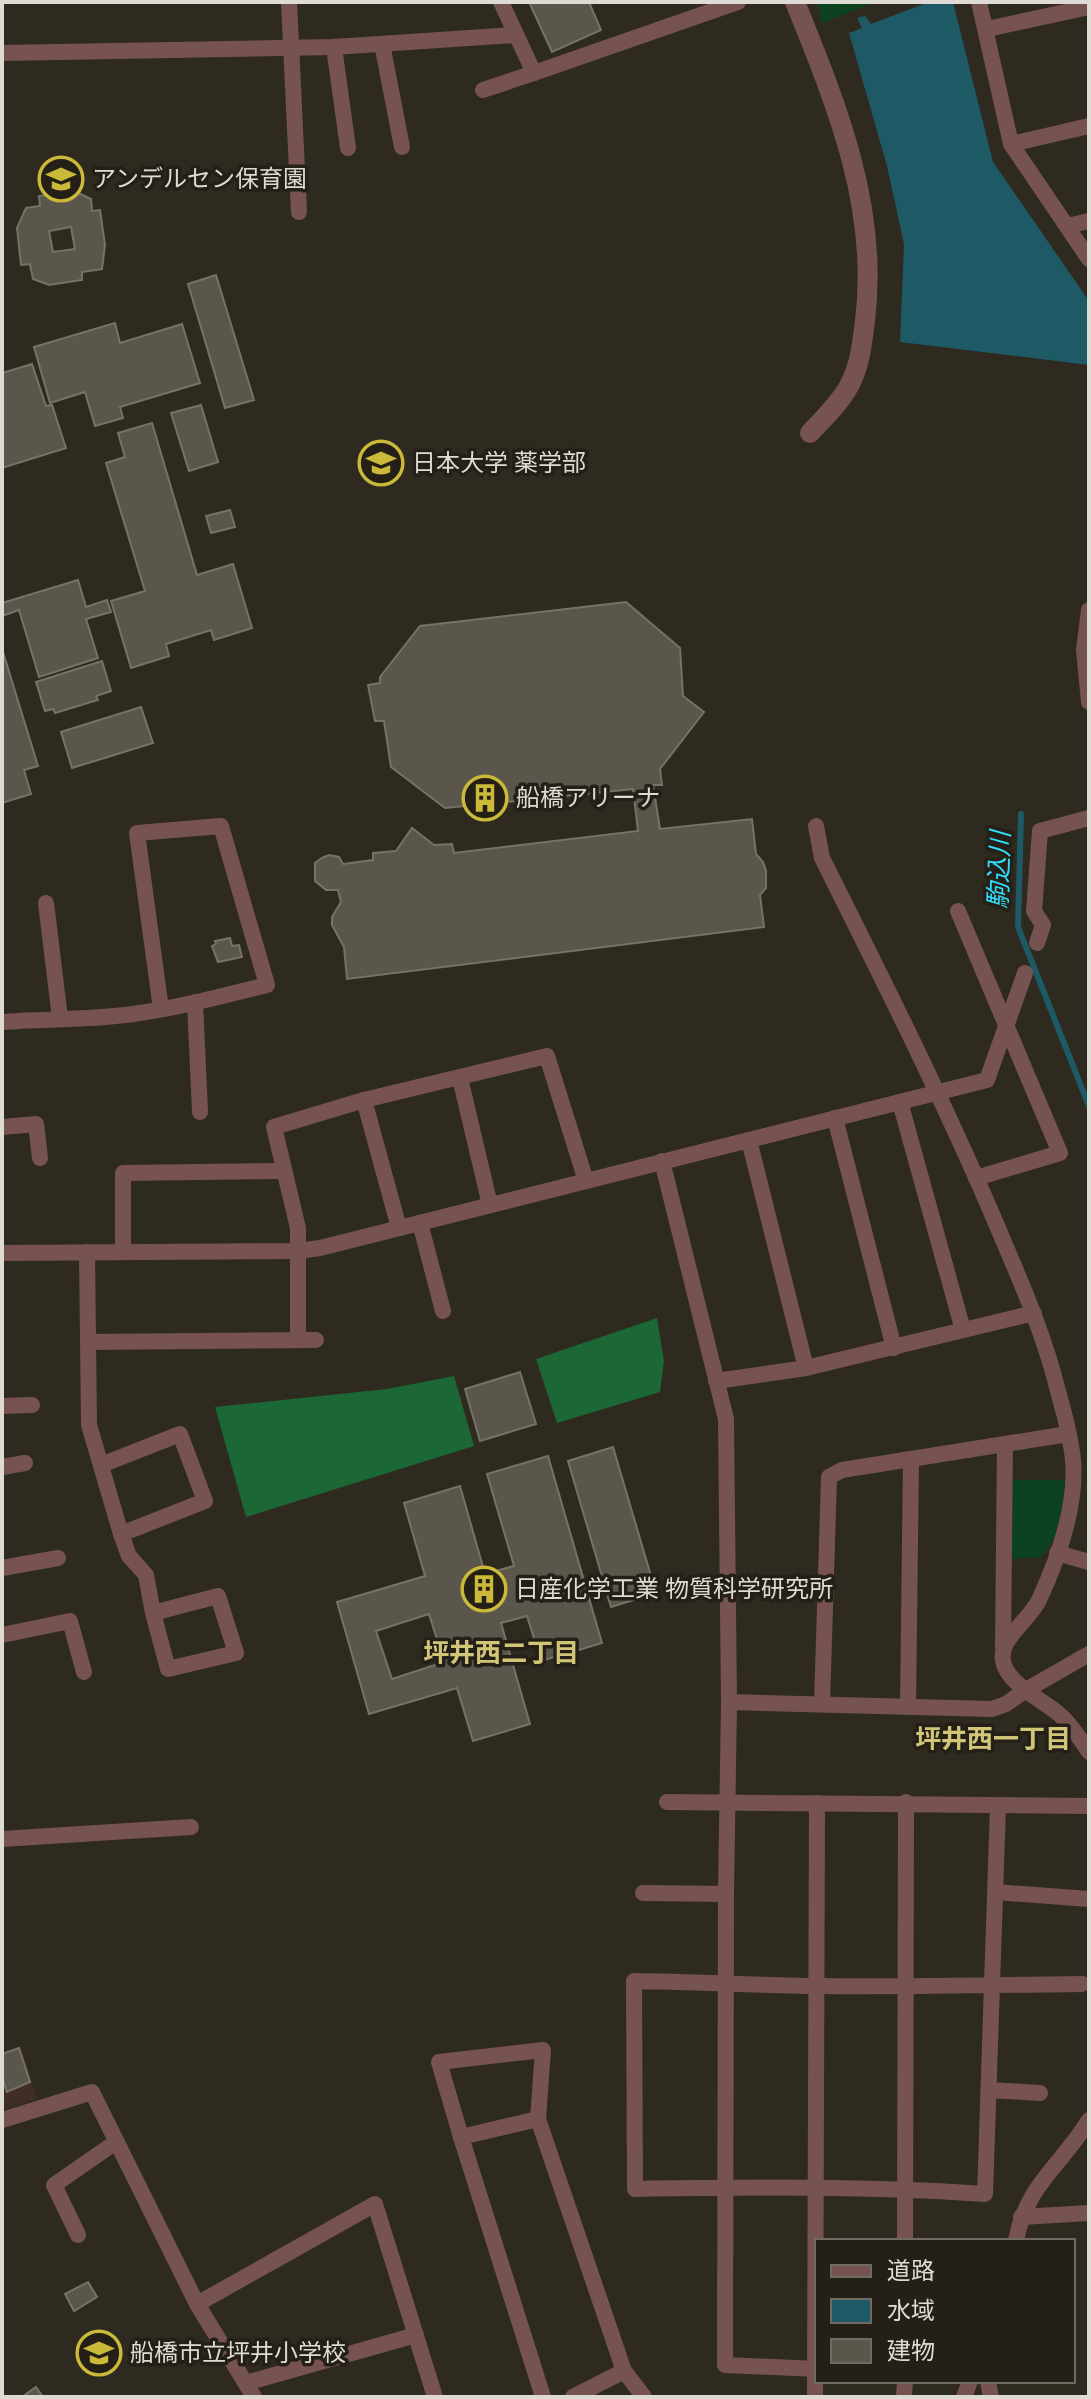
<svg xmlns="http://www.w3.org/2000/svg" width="1091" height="2399" font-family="Roboto,'Noto Sans JP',sans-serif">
<rect width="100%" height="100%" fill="#2f2a20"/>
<path fill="#402d26" d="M21 2046 37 2099 2 2110V2052Z"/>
<g fill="#0c4220">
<path d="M817 2H875L823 23Z"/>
<path d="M1013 1480H1065C1062 1508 1061 1536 1041 1557L1012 1559Z"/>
</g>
<g fill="#1c6736">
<path d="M657 1318 664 1361 660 1392 557 1423 536 1359Z"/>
<path d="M454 1376 474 1446 246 1517 215 1407 387 1389Z"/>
</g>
<path fill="#1d5a66" d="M929 2H953L993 162 1089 301V365L900 342 904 244 887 166 849 33 862 28 857 18 865 16 871 24Z"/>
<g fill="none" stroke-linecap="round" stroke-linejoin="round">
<path stroke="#1d5a66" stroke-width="6" d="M1021 814 1018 927 1089 1106"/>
</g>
<g fill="#5b564b" stroke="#777267" stroke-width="2" fill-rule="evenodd">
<path d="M529 2H589L601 30 552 52Z"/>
<path d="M74 191 91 199 92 211 100 210 105 245 102 269 82 272V280L49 285 33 279 30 264 21 265 17 228 26 208 40 206 39 196ZM71 227 75 249 53 252 49 231Z"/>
<path d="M216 275 254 400 225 408 188 284Z"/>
<path d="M115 323 120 343 182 324 200 383 120 407 123 418 95 426 85 392 50 403 34 347Z"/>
<path d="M32 364 46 406 52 405 66 448 2 468V373Z"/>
<path d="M201 405 218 462 189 471 171 413Z"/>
<path d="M152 423 197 575 233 564 252 628 214 640 211 630 166 644 169 656 131 668 111 601 145 591 106 463 125 457 118 433Z"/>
<path d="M230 510 235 527 211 533 206 516Z"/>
<path d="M78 580 86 607 107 600 111 612 86 619 98 658 39 677 19 610 2 616V603Z"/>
<path d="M626 602 680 648 683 696 704 712 660 769 662 785H653L660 829 752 819 756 854 763 862 766 871V888L760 895 764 927 347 979 344 947 332 925V917L341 902 338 890H326L315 881V863L322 858 329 855 339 857 343 864 373 860V853L396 851 412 828 434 845 452 844 454 853 638 831 633 789 445 808 391 767 384 721H375L368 685 380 683V677L420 626Z"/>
<path d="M3 652 38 766 24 770 31 794 2 803Z"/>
<path d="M102 661 111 691 96 696 98 700 55 713 53 709 45 711 36 682Z"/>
<path d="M141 707 153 743 72 768 61 732Z"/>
<path d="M230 938 232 946 239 945 242 957 218 962 212 946 216 944 215 941Z"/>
<path d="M520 1372 536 1424 480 1441 465 1389Z"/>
<path d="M613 1447 656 1593 611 1607 568 1461Z"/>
<path d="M548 1456 602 1643 541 1661 527 1616 501 1623 530 1724 473 1741 457 1688 369 1714 337 1602 425 1576 404 1503 460 1486 485 1574 514 1566 487 1474ZM429 1614 444 1662 392 1679 376 1631Z"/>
<path d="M19 2048 30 2082 7 2092 2 2077V2054Z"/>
<path d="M88 2282 97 2297 74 2311 65 2294Z"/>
<path d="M36 2387 43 2397H22Z"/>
</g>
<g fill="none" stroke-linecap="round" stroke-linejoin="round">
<g stroke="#765351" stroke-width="16">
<path d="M289 2 299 212"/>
<path d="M501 2 534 73 738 2"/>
<path d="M979 2 1011 144 1089 259"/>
<path d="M987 29 1089 7"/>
<path d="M382 44 402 147"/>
<path d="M334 47 348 148"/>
<path d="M2 53 334 47 515 35"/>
<path d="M483 90 534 73"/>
<path d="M1011 144 1089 126"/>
<path d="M1067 226 1089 221"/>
<path d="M1089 610 1084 650 1089 702"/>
<path d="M816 826 822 858C881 976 940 1093 992 1214 1017 1273 1044 1332 1059 1395 1065 1416 1071 1439 1073 1460 1077 1507 1058 1559 1039 1600 1030 1620 999 1638 1003 1661 1007 1684 1044 1701 1059 1714 1072 1725 1080 1739 1089 1752"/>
<path d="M46 903 60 1018"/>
<path d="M958 911 1060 1153 976 1178"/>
<path d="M1037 943 1043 925 1034 911 1040 831 1089 818"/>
<path d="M195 1002 200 1112"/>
<path d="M2 1022C45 1019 90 1020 133 1014 178 1008 222 996 267 985L221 826 137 833 161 1009"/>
<path d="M460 1078 490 1205"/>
<path d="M364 1100 399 1228"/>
<path d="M900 1102 963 1330"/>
<path d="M835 1118 894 1348"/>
<path d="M2 1127 36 1124 40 1158"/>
<path d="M749 1140 806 1368"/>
<path d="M662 1161 726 1419 729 1702 726 1894 725 2365 817 2369"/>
<path d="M420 1223 443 1311"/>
<path d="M87 1252 89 1425 121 1534 129 1556 146 1575 153 1613 168 1669 236 1653 218 1596 153 1613"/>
<path d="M123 1252V1173L284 1171"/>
<path d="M2 1253 297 1251 320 1248 987 1080 1025 973"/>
<path d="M298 1340V1228L274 1127 364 1100 547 1056 586 1181"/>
<path d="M88 1342 316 1340"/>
<path d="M716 1381 806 1368 1034 1313"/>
<path d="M2 1406 32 1405"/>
<path d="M101 1465 180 1434 205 1501 121 1534"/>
<path d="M2 1467 25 1463"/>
<path d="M1057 1553 1089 1562"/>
<path d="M2 1568 58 1558"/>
<path d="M2 1635 70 1621 84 1672"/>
<path d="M1003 1647 1005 1444"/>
<path d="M729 1702 992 1709 1006 1704 1026 1690 1089 1654"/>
<path d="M822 1704 829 1477 842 1470 1068 1434"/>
<path d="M908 1707 911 1459"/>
<path d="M667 1802 1089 1806"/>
<path d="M998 1805 985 2194C868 2186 752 2187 635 2189L634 1981C695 1982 756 1985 818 1986 906 1987 994 1985 1082 1984"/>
<path d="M2 1839 191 1827"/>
<path d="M996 1892 1089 1899"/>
<path d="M643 1893 726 1894"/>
<path d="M990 2090 1040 2093"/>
<path d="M2 2120 92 2092 197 2304 254 2397"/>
<path d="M461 2137 439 2062 543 2050 538 2119"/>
<path d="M1021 2217 1089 2213"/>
<path d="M78 2235 54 2185 116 2142"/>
<path d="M905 2241 906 1802"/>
<path d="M1016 2241C1026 2185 1061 2166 1089 2120"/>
<path d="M197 2304 375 2204 435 2397"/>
<path d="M988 2381 991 2397"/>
<path d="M246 2383 416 2335"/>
<path d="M543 2397 461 2137 538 2119 624 2371 644 2397"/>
<path d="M573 2397 624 2371"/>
<path d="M815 2397 817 1803"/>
<path d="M904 2397 905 2381"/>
<path d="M964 2397 970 2381"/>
</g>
<path stroke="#765351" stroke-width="20" d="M795 2C837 106 879 207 865 321 862 344 860 366 849 386 839 404 824 418 810 433"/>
</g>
<defs>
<g id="school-ring" transform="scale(2.3)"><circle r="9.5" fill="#252017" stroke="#cbb939" stroke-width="1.5"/><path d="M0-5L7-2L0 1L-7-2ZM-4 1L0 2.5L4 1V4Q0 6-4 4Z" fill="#cbb939"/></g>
<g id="university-ring" transform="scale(2.3)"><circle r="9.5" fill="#252017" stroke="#cbb939" stroke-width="1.5"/><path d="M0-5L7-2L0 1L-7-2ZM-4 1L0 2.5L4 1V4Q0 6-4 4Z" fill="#cbb939"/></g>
<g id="building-ring" transform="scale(2.3)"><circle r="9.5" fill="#252017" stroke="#cbb939" stroke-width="1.5"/><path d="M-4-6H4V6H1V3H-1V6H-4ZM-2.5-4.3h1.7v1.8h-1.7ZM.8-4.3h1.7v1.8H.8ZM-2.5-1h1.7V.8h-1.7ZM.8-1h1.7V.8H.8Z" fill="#cbb939"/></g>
</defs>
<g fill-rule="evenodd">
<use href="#school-ring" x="61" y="179"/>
<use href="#university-ring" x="381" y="463"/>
<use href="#building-ring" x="485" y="798"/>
<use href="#building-ring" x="484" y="1589"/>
<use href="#school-ring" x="99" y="2353"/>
</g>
<g text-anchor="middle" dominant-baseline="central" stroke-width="7" stroke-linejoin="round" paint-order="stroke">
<g font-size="24" fill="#dedbd5" stroke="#252017" text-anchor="start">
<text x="92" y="179">アンデルセン保育園</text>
<text x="412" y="463">日本大学 薬学部</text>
<text x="516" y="798">船橋アリーナ</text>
<text x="515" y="1589">日産化学工業 物質科学研究所</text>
<text x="130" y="2353">船橋市立坪井小学校</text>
</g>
<g font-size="26" font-style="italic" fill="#30ddfa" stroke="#252017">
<text transform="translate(999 870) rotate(-88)">駒込川</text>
</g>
<g font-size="26" font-weight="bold" fill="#d1c678" stroke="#252017">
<text x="501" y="1653">坪井西二丁目</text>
<text x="993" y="1739">坪井西一丁目</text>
</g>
</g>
<rect width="1091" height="2399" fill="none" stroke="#dedbd5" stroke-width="8"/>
<rect x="815" y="2239" width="260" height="144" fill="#252017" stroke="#6f6b63" stroke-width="2"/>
<rect x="831" y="2265" width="40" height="12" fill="#765351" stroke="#6f6b63" stroke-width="2"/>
<text x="887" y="2279" font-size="24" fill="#dedbd5">道路</text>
<rect x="831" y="2299" width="40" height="24" fill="#1d5a66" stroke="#6f6b63" stroke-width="2"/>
<text x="887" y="2319" font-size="24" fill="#dedbd5">水域</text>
<rect x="831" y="2339" width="40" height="24" fill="#5b564b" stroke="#6f6b63" stroke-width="2"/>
<text x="887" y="2359" font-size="24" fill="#dedbd5">建物</text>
</svg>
